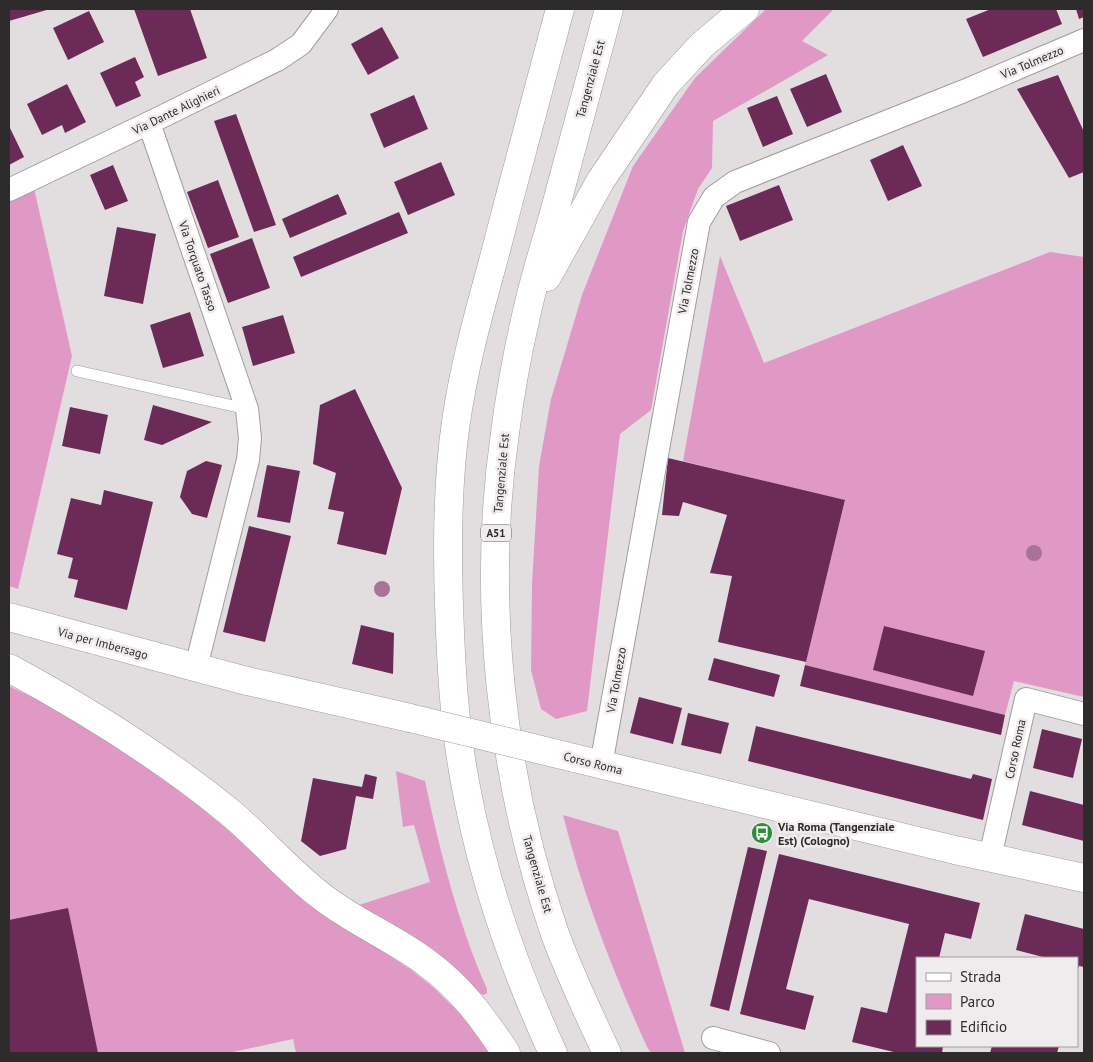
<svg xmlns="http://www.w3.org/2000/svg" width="1093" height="1062" font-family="'PT Sans',sans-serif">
<rect width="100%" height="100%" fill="#e2dee0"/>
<g fill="#e099c5">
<path d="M766 9H834L802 41 828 55 713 121 712 168 698 189 683 231 651 410 620 434 587 711 556 719 541 709 531 670 532 584 539 466 551 399 582 295 633 166 695 78Z"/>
<path d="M34 188 72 356 18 589 9 586V200Z"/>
<path d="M1050 252 1084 257V697L1014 681 1005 715 805 665 845 501 683 461 720 256 764 363Z"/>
<path d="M9 686 46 704 156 771 239 839 284 882 332 919 410 969 433 987 473 1026 490 1053H296L293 1039 228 1053H9Z"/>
<path d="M396 771 425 781C440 852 458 923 487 989V993L484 995 481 994 441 956 359 905 430 882 414 825 403 827Z"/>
<path d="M563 815 618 831 685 1053H651L647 1047C613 972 583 895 563 815Z"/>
</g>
<g fill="#6c2a57">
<path d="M9 9H50L9 21Z"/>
<path d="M134 9H190L207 58 158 76Z"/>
<path d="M991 9H1056L1062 24 983 57 966 19Z"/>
<path d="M1076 9H1084V17L1079 19Z"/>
<path d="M89 11 104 42 68 60 53 28Z"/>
<path d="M382 27 399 58 368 75 351 44Z"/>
<path d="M135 57 144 77 135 82 141 96 116 107 100 73Z"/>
<path d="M826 74 842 112 807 127 790 89Z"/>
<path d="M1058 75 1084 132V172L1069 178 1017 89Z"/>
<path d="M67 84 86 122 65 133 62 125 42 135 27 104Z"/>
<path d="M414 95 428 129 384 148 370 114Z"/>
<path d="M777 96 793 134 763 147 747 108Z"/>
<path d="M236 114 276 225 254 232 214 121Z"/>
<path d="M9 126 24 157 9 165Z"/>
<path d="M903 145 922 186 888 201 870 160Z"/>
<path d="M441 162 455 195 408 215 394 182Z"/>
<path d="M113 165 128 201 105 210 90 175Z"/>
<path d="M218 180 239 237 208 248 187 192Z"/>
<path d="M779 185 793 220 740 241 726 206Z"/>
<path d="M338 194 347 214 290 238 282 219Z"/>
<path d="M399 212 408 233 301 277 293 257Z"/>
<path d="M117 227 156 234 143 304 104 296Z"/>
<path d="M252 238 270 288 228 303 210 254Z"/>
<path d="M190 312 204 356 163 368 150 325Z"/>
<path d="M283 315 295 353 253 366 242 327Z"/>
<path d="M355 389 402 488 386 555 337 544 344 512 328 509 336 473 313 464 320 405Z"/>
<path d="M153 405 212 422 162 445 144 440Z"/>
<path d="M70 407 108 415 100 454 62 446Z"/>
<path d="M668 458 845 500 806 662 718 642 732 576 710 573 727 515 683 502 679 516 662 515Z"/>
<path d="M206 461 222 465 207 518 192 514 180 497 187 471Z"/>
<path d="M267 465 300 471 290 523 257 517Z"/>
<path d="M104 490 153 502 127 610 74 597 78 580 68 578 73 558 57 554 71 498 101 505Z"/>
<path d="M249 526 291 536 265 642 223 632Z"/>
<path d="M361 625 394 633 393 674 352 664Z"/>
<path d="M884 626 985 651 973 696 873 670Z"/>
<path d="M714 658 780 675 774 697 708 680Z"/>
<path d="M805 665 1005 715 1001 735 800 686Z"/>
<path d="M639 697 682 708 673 744 630 733Z"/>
<path d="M688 713 729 723 721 754 681 745Z"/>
<path d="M756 726 971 779 973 774 992 779 983 820 748 761Z"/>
<path d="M1042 729 1082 739 1073 778 1033 768Z"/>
<path d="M365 774 377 777 373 799 356 796 346 849 320 856 301 841 313 778 362 787Z"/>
<path d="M1030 791 1084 805V841L1022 825Z"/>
<path d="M748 847 767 851 729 1011 710 1006Z"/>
<path d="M779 854 980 903 971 939 945 933 939 958H917V1046H943L942 1053H898L852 1042 861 1007 887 1013 909 924 809 899 786 989 814 996 805 1030 740 1014Z"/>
<path d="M68 908 98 1053H9V920Z"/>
<path d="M1025 914 1084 929V967L1079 966 1077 972V958H1043V957L1016 950Z"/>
<path d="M992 1046H1059L1057 1053H990Z"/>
</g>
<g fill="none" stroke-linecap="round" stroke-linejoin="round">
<g stroke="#a19d9f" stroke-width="12">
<path id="service" d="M77 371 247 409"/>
</g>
<g stroke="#a19d9f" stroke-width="24">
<g id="minor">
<path d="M149 123 247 409 250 438 248 460 196 667"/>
<path d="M9 190 149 123 277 60 301 44 327 9"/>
<path d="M601 765 699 222 714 197 735 182 964 91 1084 40"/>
<path d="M990 857 1026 699 1084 714"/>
<path d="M713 1038 769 1053"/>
</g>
</g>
<g stroke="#a19d9f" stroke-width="29">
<g id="secondary">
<path d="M9 617 243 680 410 718"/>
<path d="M574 758 955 850 1084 878"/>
</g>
</g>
<g stroke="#a19d9f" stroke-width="29">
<g id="motorway">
<path d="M547 277 601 180 666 84 702 45 745 9"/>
<path d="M9 668C85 709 159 755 227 810 260 837 287 870 321 896 354 922 394 938 427 963 461 988 483 1018 506 1053"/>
<path d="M553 1053C513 966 482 877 465 782 454 724 451 664 449 605 447 545 447 482 456 422 464 365 480 309 495 254 516 172 538 90 560 9"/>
<path d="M607 1053C589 1015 570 975 555 934 501 778 481 598 505 433 510 394 517 355 526 316 534 278 547 240 557 202 574 137 592 73 609 9"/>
</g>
</g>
<use href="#service" stroke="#fff" stroke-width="11"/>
<use href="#minor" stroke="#fff" stroke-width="22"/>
<use href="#secondary" stroke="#fff" stroke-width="28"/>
<use href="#motorway" stroke="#fff" stroke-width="28"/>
<g stroke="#a19d9f" stroke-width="29" stroke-linecap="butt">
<path id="secondary-bridge" d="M410 718 574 758"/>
</g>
<use href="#secondary-bridge" stroke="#fff" stroke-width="28"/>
</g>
<g fill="#a77497">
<circle cx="1034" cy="553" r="8"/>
<circle cx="382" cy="589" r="8"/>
</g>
<defs>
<g id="bus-disc" transform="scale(1.125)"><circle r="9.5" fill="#2f8c3e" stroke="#f0ebed"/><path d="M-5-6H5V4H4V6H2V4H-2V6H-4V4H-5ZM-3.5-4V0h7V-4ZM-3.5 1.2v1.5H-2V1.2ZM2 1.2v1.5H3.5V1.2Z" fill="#fff"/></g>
</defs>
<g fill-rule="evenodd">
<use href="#bus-disc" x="762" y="833"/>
</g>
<g text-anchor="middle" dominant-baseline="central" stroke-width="5" stroke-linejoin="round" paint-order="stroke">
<rect fill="#f0ebed" stroke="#686566" stroke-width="1" x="481" y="524.5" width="30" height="17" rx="4"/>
<g font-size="11" font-weight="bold" fill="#2d2b2c">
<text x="496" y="533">A51</text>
</g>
<g font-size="12" fill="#2d2b2c" stroke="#f0ebed">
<text transform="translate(1032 62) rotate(-23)">Via Tolmezzo</text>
<text transform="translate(590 79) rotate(-75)">Tangenziale Est</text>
<text transform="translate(176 110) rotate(-26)">Via Dante Alighieri</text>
<text transform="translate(198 266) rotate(71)">Via Torquato Tasso</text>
<text transform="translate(688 281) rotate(-79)">Via Tolmezzo</text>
<text transform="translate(501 473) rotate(-85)">Tangenziale Est</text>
<text transform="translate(103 643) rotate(15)">Via per Imbersago</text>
<text transform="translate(616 680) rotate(-80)">Via Tolmezzo</text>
<text transform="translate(1015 749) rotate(-78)">Corso Roma</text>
<text transform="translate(593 763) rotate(14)">Corso Roma</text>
<text transform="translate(538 874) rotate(74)">Tangenziale Est</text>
</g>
<g font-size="12" font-weight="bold" fill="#2d2b2c" stroke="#f0ebed" text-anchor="start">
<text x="778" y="826">Via Roma (Tangenziale<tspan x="778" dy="14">Est) (Cologno)</tspan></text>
</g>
</g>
<rect width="1093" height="1062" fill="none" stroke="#2d2b2c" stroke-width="20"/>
<rect x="916" y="957" width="162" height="90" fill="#f0ebed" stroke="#a29ea0"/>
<rect x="926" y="973" width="25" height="8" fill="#ffffff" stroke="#a29ea0"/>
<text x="960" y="982" font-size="15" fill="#2d2b2c">Strada</text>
<rect x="926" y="994" width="25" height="15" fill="#e099c5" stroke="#a29ea0"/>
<text x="960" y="1007" font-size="15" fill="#2d2b2c">Parco</text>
<rect x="926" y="1020" width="25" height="15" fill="#6c2a57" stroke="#a29ea0"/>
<text x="960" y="1032" font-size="15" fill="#2d2b2c">Edificio</text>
</svg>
